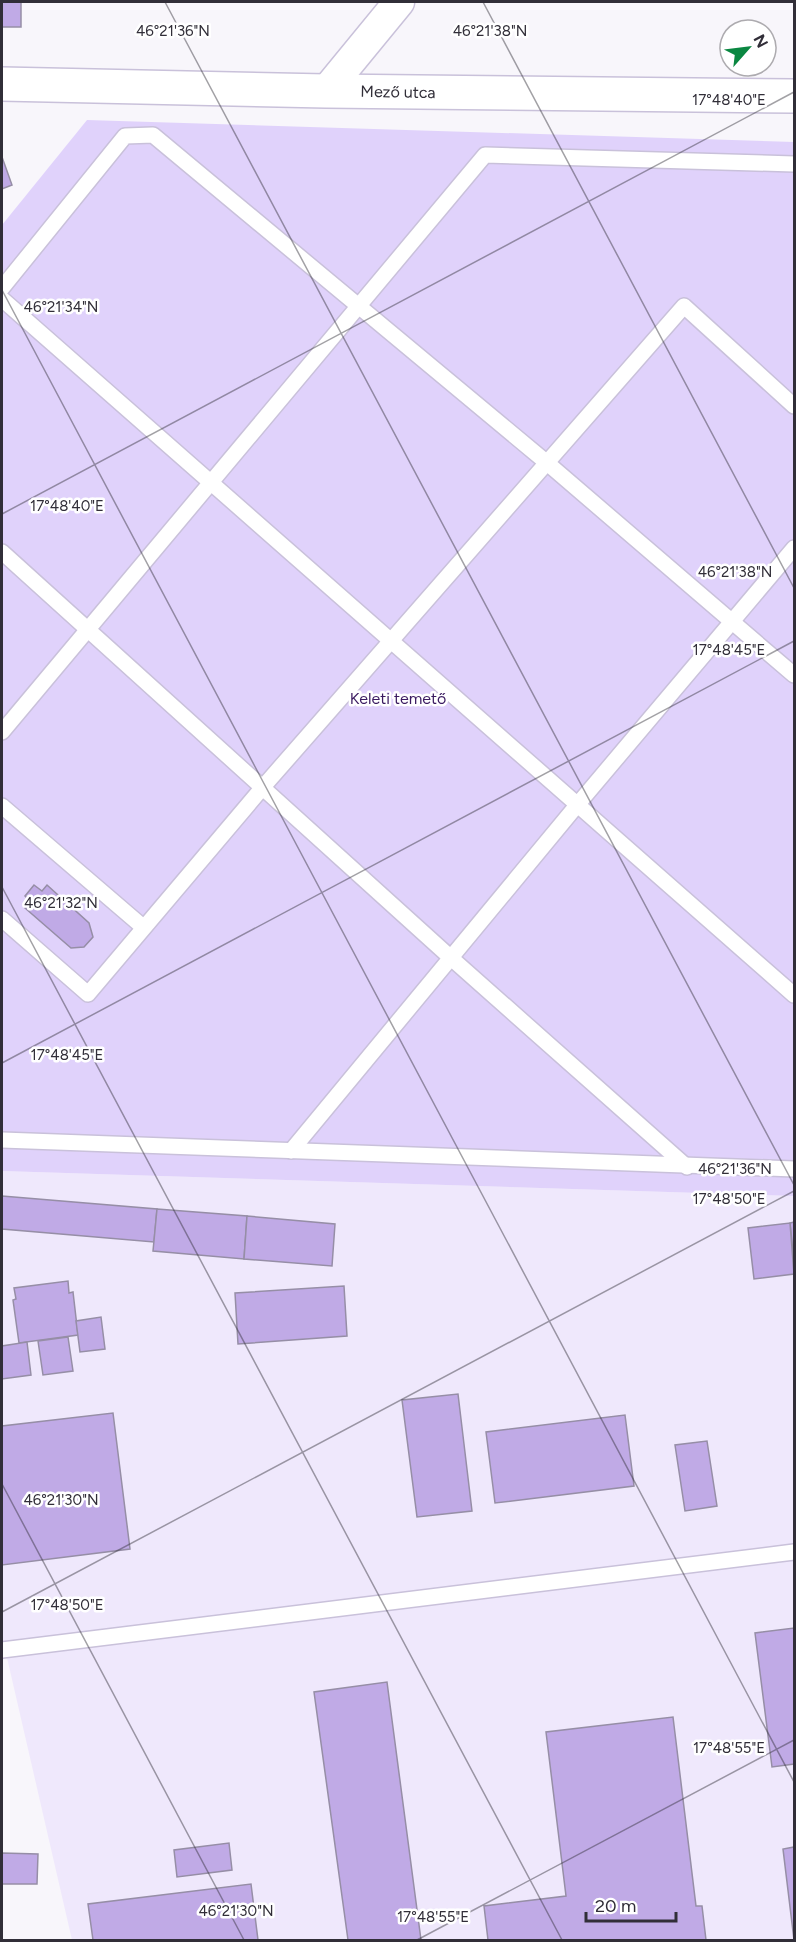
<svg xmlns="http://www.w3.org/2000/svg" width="796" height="1942" font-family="Figtree,sans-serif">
<rect width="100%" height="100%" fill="#f8f6fb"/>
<path fill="#efe8fc" d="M2 1171 794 1196V1940H72L2 1636Z"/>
<path fill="#e0d2fb" d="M87 120 794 142V1196L2 1171V225Z"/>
<g fill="#c0aae6" stroke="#968ea6" stroke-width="1.5">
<rect x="2" y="2" width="19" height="25"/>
<path d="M2 157 12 185 2 189Z"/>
<path d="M34 885 42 891 47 885 89 923 93 937 84 947 71 948 25 908 31 902 25 896Z"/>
<path d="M2 1196 157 1209 154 1242 2 1229Z"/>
<path d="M157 1209 247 1216 244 1259 153 1251Z"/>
<path d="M247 1216 335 1224 332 1266 244 1259Z"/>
<path d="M794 1222V1261L790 1223Z"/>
<path d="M790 1223 794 1274 754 1279 748 1228Z"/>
<path d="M68 1281 69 1293 73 1292 78 1335 19 1343 13 1300 16 1299 14 1288Z"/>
<path d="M344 1286 347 1336 238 1344 235 1293Z"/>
<path d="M101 1317 105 1349 80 1352 76 1321Z"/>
<path d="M68 1337 73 1371 43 1375 38 1341Z"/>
<path d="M27 1342 31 1375 2 1379V1346Z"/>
<path d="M458 1394 472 1511 417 1517 402 1400Z"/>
<path d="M113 1413 130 1549 2 1565V1426Z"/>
<path d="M625 1415 634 1486 495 1503 486 1432Z"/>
<path d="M707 1441 717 1506 685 1511 675 1445Z"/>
<path d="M794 1628V1764L772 1767 755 1633Z"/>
<path d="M387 1682 421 1940H348L314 1692Z"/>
<path d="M673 1717 696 1906H702L706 1940H488L484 1906 566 1896 546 1732Z"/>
<path d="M229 1843 232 1870 177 1877 174 1850Z"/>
<path d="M794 1847V1940L783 1849Z"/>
<path d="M2 1853 38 1854 37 1884H2Z"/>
<path d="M251 1884 258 1940H93L88 1904Z"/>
</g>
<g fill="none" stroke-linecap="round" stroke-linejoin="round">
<g stroke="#c9c1da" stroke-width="18">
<g id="lane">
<path d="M2 288 125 136 153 135 546 462 794 675"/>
<path d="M2 299 794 995"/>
<path d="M2 552 450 957 687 1167"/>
<path d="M2 732 485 155 794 164"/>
<path d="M2 806 143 927"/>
<path d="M2 919 88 994 263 787 684 306 794 406"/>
<path d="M2 1140 794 1169"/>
<path d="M291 1151 578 804 794 548"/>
<path d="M2 1650 794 1552"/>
</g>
</g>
<g stroke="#c9c1da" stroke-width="33">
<path id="street" d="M326 91 399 2"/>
</g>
<g stroke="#c9c1da" stroke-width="36">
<path id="secondary" d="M2 84 326 91 794 96"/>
</g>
<use href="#lane" stroke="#fff" stroke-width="15"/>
<use href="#street" stroke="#fff" stroke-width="30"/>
<use href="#secondary" stroke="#fff" stroke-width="33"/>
</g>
<path fill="none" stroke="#312e38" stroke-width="1.5" stroke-opacity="0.45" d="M165 2 794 1185M483 2 794 588M2 290 794 1782M2 514 794 92M2 887 562 1940M2 1063 794 641M2 1484 244 1940M2 1612 794 1191M417 1940 794 1740"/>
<g text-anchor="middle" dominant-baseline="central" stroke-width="5" stroke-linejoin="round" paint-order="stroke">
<g font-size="16" fill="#312e38" stroke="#fff">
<text transform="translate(398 92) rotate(1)">Mező utca</text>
</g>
<g font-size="16" fill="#3a1a60" stroke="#fff">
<text x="398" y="698">Keleti temető</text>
</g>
</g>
<g font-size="15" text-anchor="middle" fill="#312e38" stroke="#fff" stroke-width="5" stroke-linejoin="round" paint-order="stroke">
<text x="173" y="36">46°21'36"N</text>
<text x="490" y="36">46°21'38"N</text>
<text x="729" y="105">17°48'40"E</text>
<text x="61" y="312">46°21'34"N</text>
<text x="67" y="511">17°48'40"E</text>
<text x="735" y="577">46°21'38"N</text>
<text x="729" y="655">17°48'45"E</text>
<text x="61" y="908">46°21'32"N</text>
<text x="67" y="1060">17°48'45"E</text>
<text x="735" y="1174">46°21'36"N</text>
<text x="729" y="1204">17°48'50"E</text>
<text x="61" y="1505">46°21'30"N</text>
<text x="67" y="1610">17°48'50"E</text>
<text x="729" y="1753">17°48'55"E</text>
<text x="236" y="1916">46°21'30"N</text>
<text x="433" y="1922">17°48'55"E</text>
</g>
<rect width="796" height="1942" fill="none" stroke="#312e38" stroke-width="6"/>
<g transform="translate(748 48) rotate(62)"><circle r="28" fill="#ffffff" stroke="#adabaf" stroke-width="1.5"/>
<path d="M0-4.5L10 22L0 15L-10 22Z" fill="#0a8741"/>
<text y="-9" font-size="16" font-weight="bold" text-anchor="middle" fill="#312e38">N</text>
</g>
<path d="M586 1912v9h90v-9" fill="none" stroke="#312e38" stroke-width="3"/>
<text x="595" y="1912" font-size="18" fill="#312e38" stroke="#ffffff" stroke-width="4.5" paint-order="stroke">20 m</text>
</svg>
